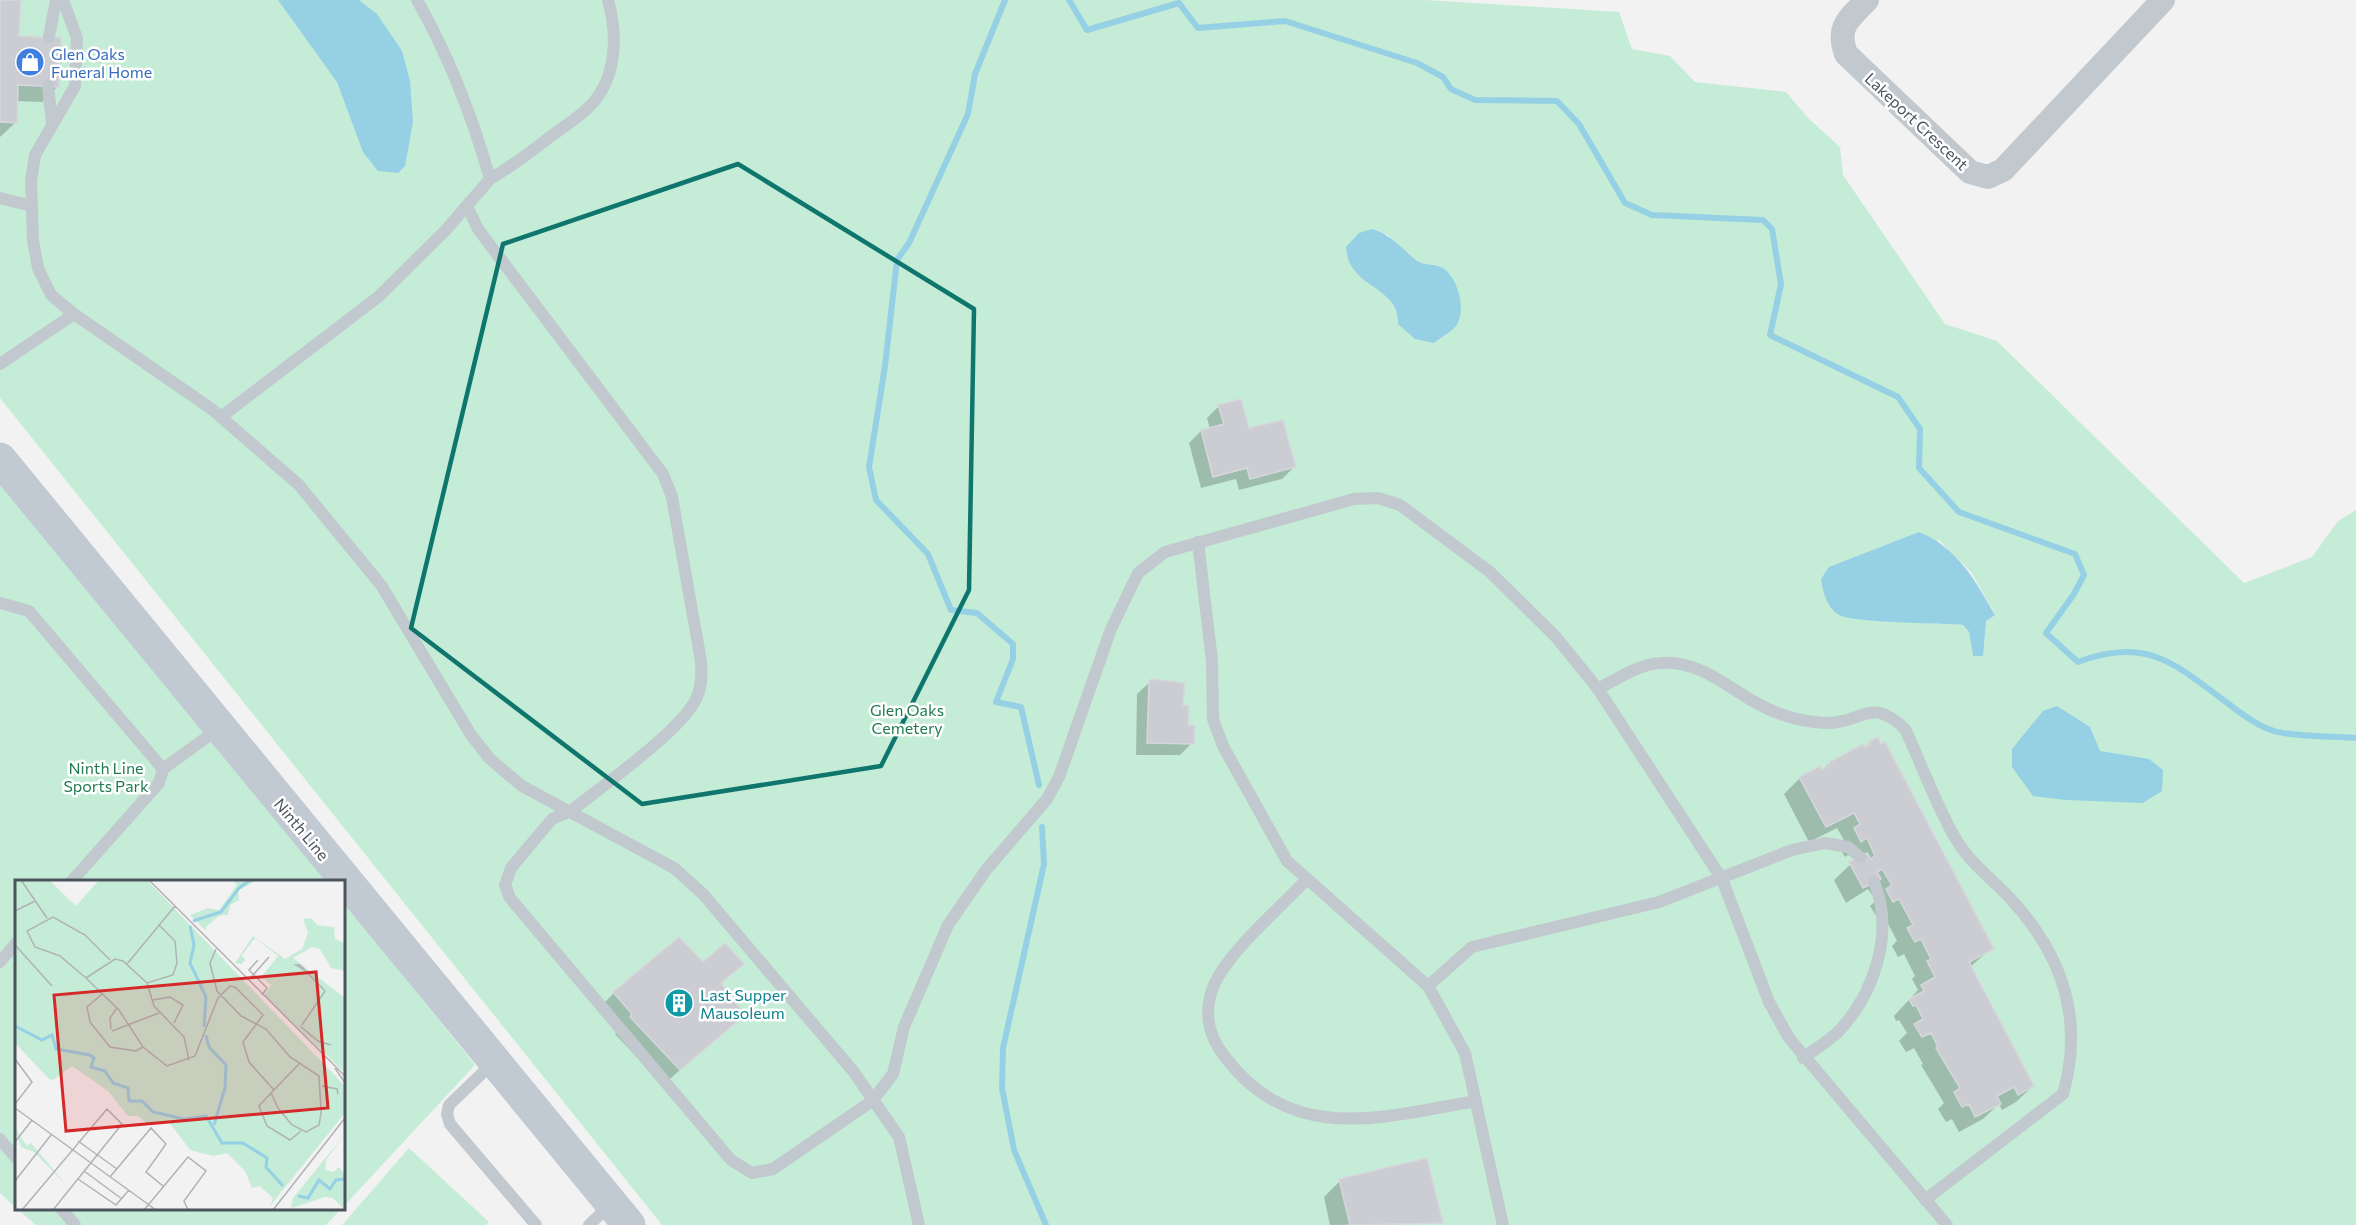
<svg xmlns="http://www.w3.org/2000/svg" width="2356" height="1225" font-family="Commissioner,sans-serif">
<rect width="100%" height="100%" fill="#f3f2f2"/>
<g fill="#c5ecd6" fill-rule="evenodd">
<path d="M0 0H1425L1619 12 1632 49 1670 56 1695 82 1786 92 1808 118 1840 147 1843 175 1945 324 1997 341 2244 583 2312 557 2338 521 2356 510V1225H662L0 398ZM1385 233 1419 263 1440 266 1399 313 1390 300ZM1939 540 1971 572 1995 614 1986 621 1973 656 1969 632 1963 625 1858 619 1839 615Z"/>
<path d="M0 477 327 881 16 882V1208L0 1193Z"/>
<path d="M344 902 475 1065 344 1206Z"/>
<path d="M409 1148 489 1222 486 1225H342Z"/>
<path d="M17 1209H341L326 1225H36Z"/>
</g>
<g fill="#96d0e5">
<path d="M278 0H359L377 14 402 51 410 81 413 122 405 166 398 173 378 171 363 152 337 82Z"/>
<path d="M1372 229C1392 235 1401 248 1417 261 1424 266 1435 263 1443 268 1458 278 1467 310 1456 326 1451 332 1440 338 1434 343L1415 339 1398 324C1401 286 1348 289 1346 247L1359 233Z"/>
<path d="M1919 532C1957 547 1975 580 1995 615L1986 621 1983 656H1973L1969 632 1963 625C1941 623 1854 623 1839 615 1827 608 1823 592 1821 579L1829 567Z"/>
<path d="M2057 706 2090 727 2100 751 2149 759 2163 770 2162 791 2143 803 2065 800 2033 796 2012 767V749L2043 711Z"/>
</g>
<g fill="#0003">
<path d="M0 0 18 38 58 86 42 102 16 101V122L0 137Z"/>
<path d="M1219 406 1247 430 1294 467 1282 479 1239 490 1236 479 1201 488 1189 443 1201 431 1210 429 1207 418Z"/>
<path d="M1150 682 1182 706 1192 743 1180 755H1136L1137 694Z"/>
<path d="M1870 742 1992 948 1970 967 2033 1086 2016 1102 2002 1110 1999 1104 1983 1119 1959 1132 1952 1119 1946 1122 1938 1109 1944 1103 1921 1065 1923 1064 1914 1048 1906 1052 1899 1041 1907 1033 1899 1020 1896 1021 1894 1016 1918 990 1912 979 1915 976 1904 954 1898 957 1892 946 1897 941 1883 914 1877 917 1870 906 1876 901 1868 889 1846 903 1834 880 1854 861 1851 853 1845 857 1838 845 1844 840 1837 828 1809 842 1784 794 1800 778 1821 772 1828 764 1864 749Z"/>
<path d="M703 964H741L720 985 743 1015 663 1085 615 1034 617 1031 598 1009 614 993Z"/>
<path d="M1340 1181 1441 1223 1330 1225 1324 1197Z"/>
</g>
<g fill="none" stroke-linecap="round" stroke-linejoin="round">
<g stroke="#96d0e5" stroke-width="6">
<path d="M1005 0 975 74 968 114 909 243 897 260 885 366 869 467 876 500 928 554 951 610 977 613 1013 644V659L996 702 1021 707 1039 785"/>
<path d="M1069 0 1087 30 1179 3 1198 28 1285 21 1417 63 1443 77 1451 89 1475 100 1557 101 1579 124 1625 203 1652 215 1763 220 1772 229 1781 284 1770 335 1898 397 1920 429 1919 468 1959 512 2075 554 2084 575 2074 594 2046 633 2078 662C2149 635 2177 666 2230 705 2243 715 2259 727 2274 731 2294 737 2334 736 2356 738"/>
<path d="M1042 827 1044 864 1003 1048 1002 1088 1014 1150 1046 1225"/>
</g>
</g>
<g fill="#cccdd3" stroke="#d6d7dc" stroke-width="1.5">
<path d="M0 0H21L19 36 61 38 59 87 18 85 17 123 0 122Z"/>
<path d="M1241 399 1249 428 1283 420 1296 467 1250 479 1247 468 1213 477 1201 430 1224 424 1218 405Z"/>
<path d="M1151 679 1185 683 1183 705 1189 706 1188 725 1195 726 1194 744 1147 743 1149 681Z"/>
<path d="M1878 737 1881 744 1885 742 1994 949 1969 962 2034 1086 2018 1095 2014 1087 1997 1096 2001 1104 1975 1117 1969 1104 1962 1107 1954 1092 1960 1088 1936 1048 1938 1047 1931 1033 1922 1037 1914 1024 1923 1019 1916 1005 1913 1006 1909 999 1924 991 1921 985 1935 977 1927 961 1931 959 1921 939 1915 942 1907 928 1913 925 1899 899 1893 902 1886 889 1892 885 1882 869 1877 872 1881 879 1863 888 1849 862 1867 853 1871 859 1875 856 1867 838 1861 842 1854 828 1860 824 1854 813 1826 827 1799 777 1820 766 1822 770 1829 766 1828 763 1863 744 1865 747 1871 744 1869 741Z"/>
<path d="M679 937 703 962 725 943 744 964 721 983 745 1015 680 1070 630 1017 632 1014 613 992Z"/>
<path d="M1427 1158 1443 1223 1350 1225 1339 1179Z"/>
</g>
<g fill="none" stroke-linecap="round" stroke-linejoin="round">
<g stroke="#c1c8ce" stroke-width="12">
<path d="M63 0 77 38 75 86 35 155 31 181 33 240 38 268 51 295 74 314 213 410 299 485 381 585 471 735 490 759 522 786 674 868 703 894 853 1071 899 1137 919 1225"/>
<path d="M49 37 56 0"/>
<path d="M48 86 52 123"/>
<path d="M490 179C513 166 533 150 554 134 566 125 581 116 591 105 617 77 618 35 608 0"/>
<path d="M0 198 32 206"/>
<path d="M467 206 478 229 663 474 672 497 701 661C702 675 702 689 695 701 679 732 601 787 571 811L552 819 511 868 505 885 510 898 731 1160 752 1173 773 1169 872 1101 893 1074 904 1027 948 925 986 870 1047 799 1059 777 1111 629 1138 573 1165 552 1354 499 1378 498 1400 505 1490 572 1556 637 1598 689 1722 879 1769 1002 1789 1038 1947 1225"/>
<path d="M0 364 74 314"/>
<path d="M221 417 378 297 445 231 490 179C472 115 450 58 417 0"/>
<path d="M1198 542 1212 661 1213 719 1223 746 1287 861 1428 986 1465 1053 1503 1225"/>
<path d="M0 603 29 611 163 769 218 729"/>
<path d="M1598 689C1617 679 1639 664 1661 663 1702 660 1731 691 1764 707 1784 717 1804 722 1826 723 1862 724 1870 695 1905 729 1922 765 1937 808 1957 841 1970 862 1989 877 2006 894 2061 951 2085 1017 2063 1094L1925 1200"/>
<path d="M1307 879C1281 907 1229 951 1214 985 1203 1011 1208 1036 1225 1057 1293 1146 1382 1117 1476 1101"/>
<path d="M71 882 159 783 163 769"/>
<path d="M0 962 16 943"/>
<path d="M1428 986 1472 947 1659 902 1792 850 1825 843 1848 847 1860 857"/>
<path d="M1803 1058C1814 1050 1827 1042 1837 1033 1874 995 1895 933 1874 882"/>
<path d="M494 1062 449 1105 447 1114 450 1124 536 1225"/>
<path d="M0 1139 16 1158"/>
<path d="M61 1208 75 1225"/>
<path d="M589 1225 611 1204"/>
</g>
<path stroke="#c1c8ce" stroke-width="24" d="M1867 0C1849 19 1836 26 1846 54L1970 172 1988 177 2003 170 2163 0"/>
<path stroke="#c1c9d3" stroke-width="33" d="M0 459 629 1225"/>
</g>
<path fill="none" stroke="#0f766e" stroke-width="4.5" stroke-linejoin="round" d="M738 164 974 309 969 590 881 766 642 804 411 628 503 244Z"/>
<defs>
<g id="shop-disc" transform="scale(1.5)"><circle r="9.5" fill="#3f7fe0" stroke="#fff"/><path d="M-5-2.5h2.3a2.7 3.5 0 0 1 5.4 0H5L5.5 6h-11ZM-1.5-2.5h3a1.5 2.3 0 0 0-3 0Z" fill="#fff"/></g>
<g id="building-disc" transform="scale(1.5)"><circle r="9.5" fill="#0f9aa8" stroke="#fff"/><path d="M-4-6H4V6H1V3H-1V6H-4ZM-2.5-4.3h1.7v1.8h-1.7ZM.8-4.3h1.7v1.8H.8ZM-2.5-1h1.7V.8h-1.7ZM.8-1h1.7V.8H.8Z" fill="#fff"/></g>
</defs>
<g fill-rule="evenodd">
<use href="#shop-disc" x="30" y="62"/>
<use href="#building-disc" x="679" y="1003"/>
</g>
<g text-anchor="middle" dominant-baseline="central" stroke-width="5" stroke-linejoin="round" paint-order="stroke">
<g font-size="16" fill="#366cbe" stroke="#fff" text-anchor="start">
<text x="51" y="53">Glen Oaks<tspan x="51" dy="18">Funeral Home</tspan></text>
</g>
<g font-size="16" fill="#4b535d" stroke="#fff">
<text transform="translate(1917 121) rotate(43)">Lakeport Crescent</text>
<text transform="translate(302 829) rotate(50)">Ninth Line</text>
</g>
<g font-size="16" fill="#207a52" stroke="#fff">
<text x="907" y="709">Glen Oaks<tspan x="907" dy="18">Cemetery</tspan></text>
<text x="106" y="767">Ninth Line<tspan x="106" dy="18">Sports Park</tspan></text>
</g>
<g font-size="16" fill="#0d838f" stroke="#fff" text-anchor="start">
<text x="700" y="994">Last Supper<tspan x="700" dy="18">Mausoleum</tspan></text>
</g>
</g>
<g transform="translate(15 880)">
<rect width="330" height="330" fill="#f3f2f2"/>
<path d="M0 0H34L61 26 84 0H132L330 206V233L255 326 258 318 245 306 237 308 230 291 212 273 198 276 175 270 154 242 132 243 123 236H113L93 211 57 186 38 200 34 199 0 163ZM218 0H242L223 11 224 20 215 25 213 35 204 36 191 47V51L175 35 193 28 204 30 222 5ZM296 38 302 45 319 47 320 59 330 63V91L316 88 305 69 297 67 278 78 330 118V193L249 115 273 83 256 105 246 97 263 76 240 58 227 75 230 80 227 84 220 83 238 56 270 79 287 69 293 53 288 39ZM0 248 12 266 16 263 52 306 19 272 6 267ZM330 254 311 280 310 290 318 292 324 287 330 294V330L318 318 310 317 276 328 278 318Z" fill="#c5ecd6"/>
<path fill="none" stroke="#96d0e5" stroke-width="3" d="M178 41 206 32 224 8 235 0M175 46 179 65 175 83 191 117 189 147M0 146 27 160 37 155 41 169 75 175 79 178 76 187 90 191 98 203 113 208 114 221H127L138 232 169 239 191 236 207 263H228L252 278 251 287 268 306M191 155 194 167 211 185 210 208 199 245M283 316 293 318 304 300 315 309 321 300 330 299"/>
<path fill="none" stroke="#b0b2b6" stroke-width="1.5" d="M6 0 32 38M134 0 330 196M0 31 20 21M1 66 37 106M201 69 195 83 202 111 226 136 251 149 275 177 304 196 306 231M95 80 70 55 38 37 12 51 20 67 45 76 71 98 104 130 128 167 152 186 180 176 203 118 215 106 220 107 248 135 228 162 234 182 259 210M243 80 234 90 252 108 247 115M112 84 160 26M237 96 254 77M71 98 100 79 108 81 132 103 158 95 162 83 160 61 144 45M132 103 139 126 169 157 174 180M87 114 72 127 75 142 95 167 121 171 128 167M138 120 155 117 168 125 159 143M287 145 310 111 285 85H281L289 90M285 146 303 161 316 165M96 149 95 138 102 128M97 151 144 133M0 179 17 202 0 224M284 184 256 213 263 228 277 245 291 252 304 245 307 227M320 188 330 203M307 206 322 209 323 214M256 213 244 226 252 246 275 260 286 251M0 228 141 330M63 261 102 289M0 262 17 240M69 291 107 319M95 297 136 248 151 264 131 292 148 306M63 299 101 325 114 310M0 301 36 255M7 330 92 229 107 244 38 330M129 330 173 277 191 291 169 321 173 330M258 330 330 238"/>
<path fill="#d62828" fill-opacity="0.15" stroke="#d62828" stroke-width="3" d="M301 92 313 228 51 251 39 115Z"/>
<rect width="330" height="330" fill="none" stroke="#4b535d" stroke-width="3"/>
</g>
</svg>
